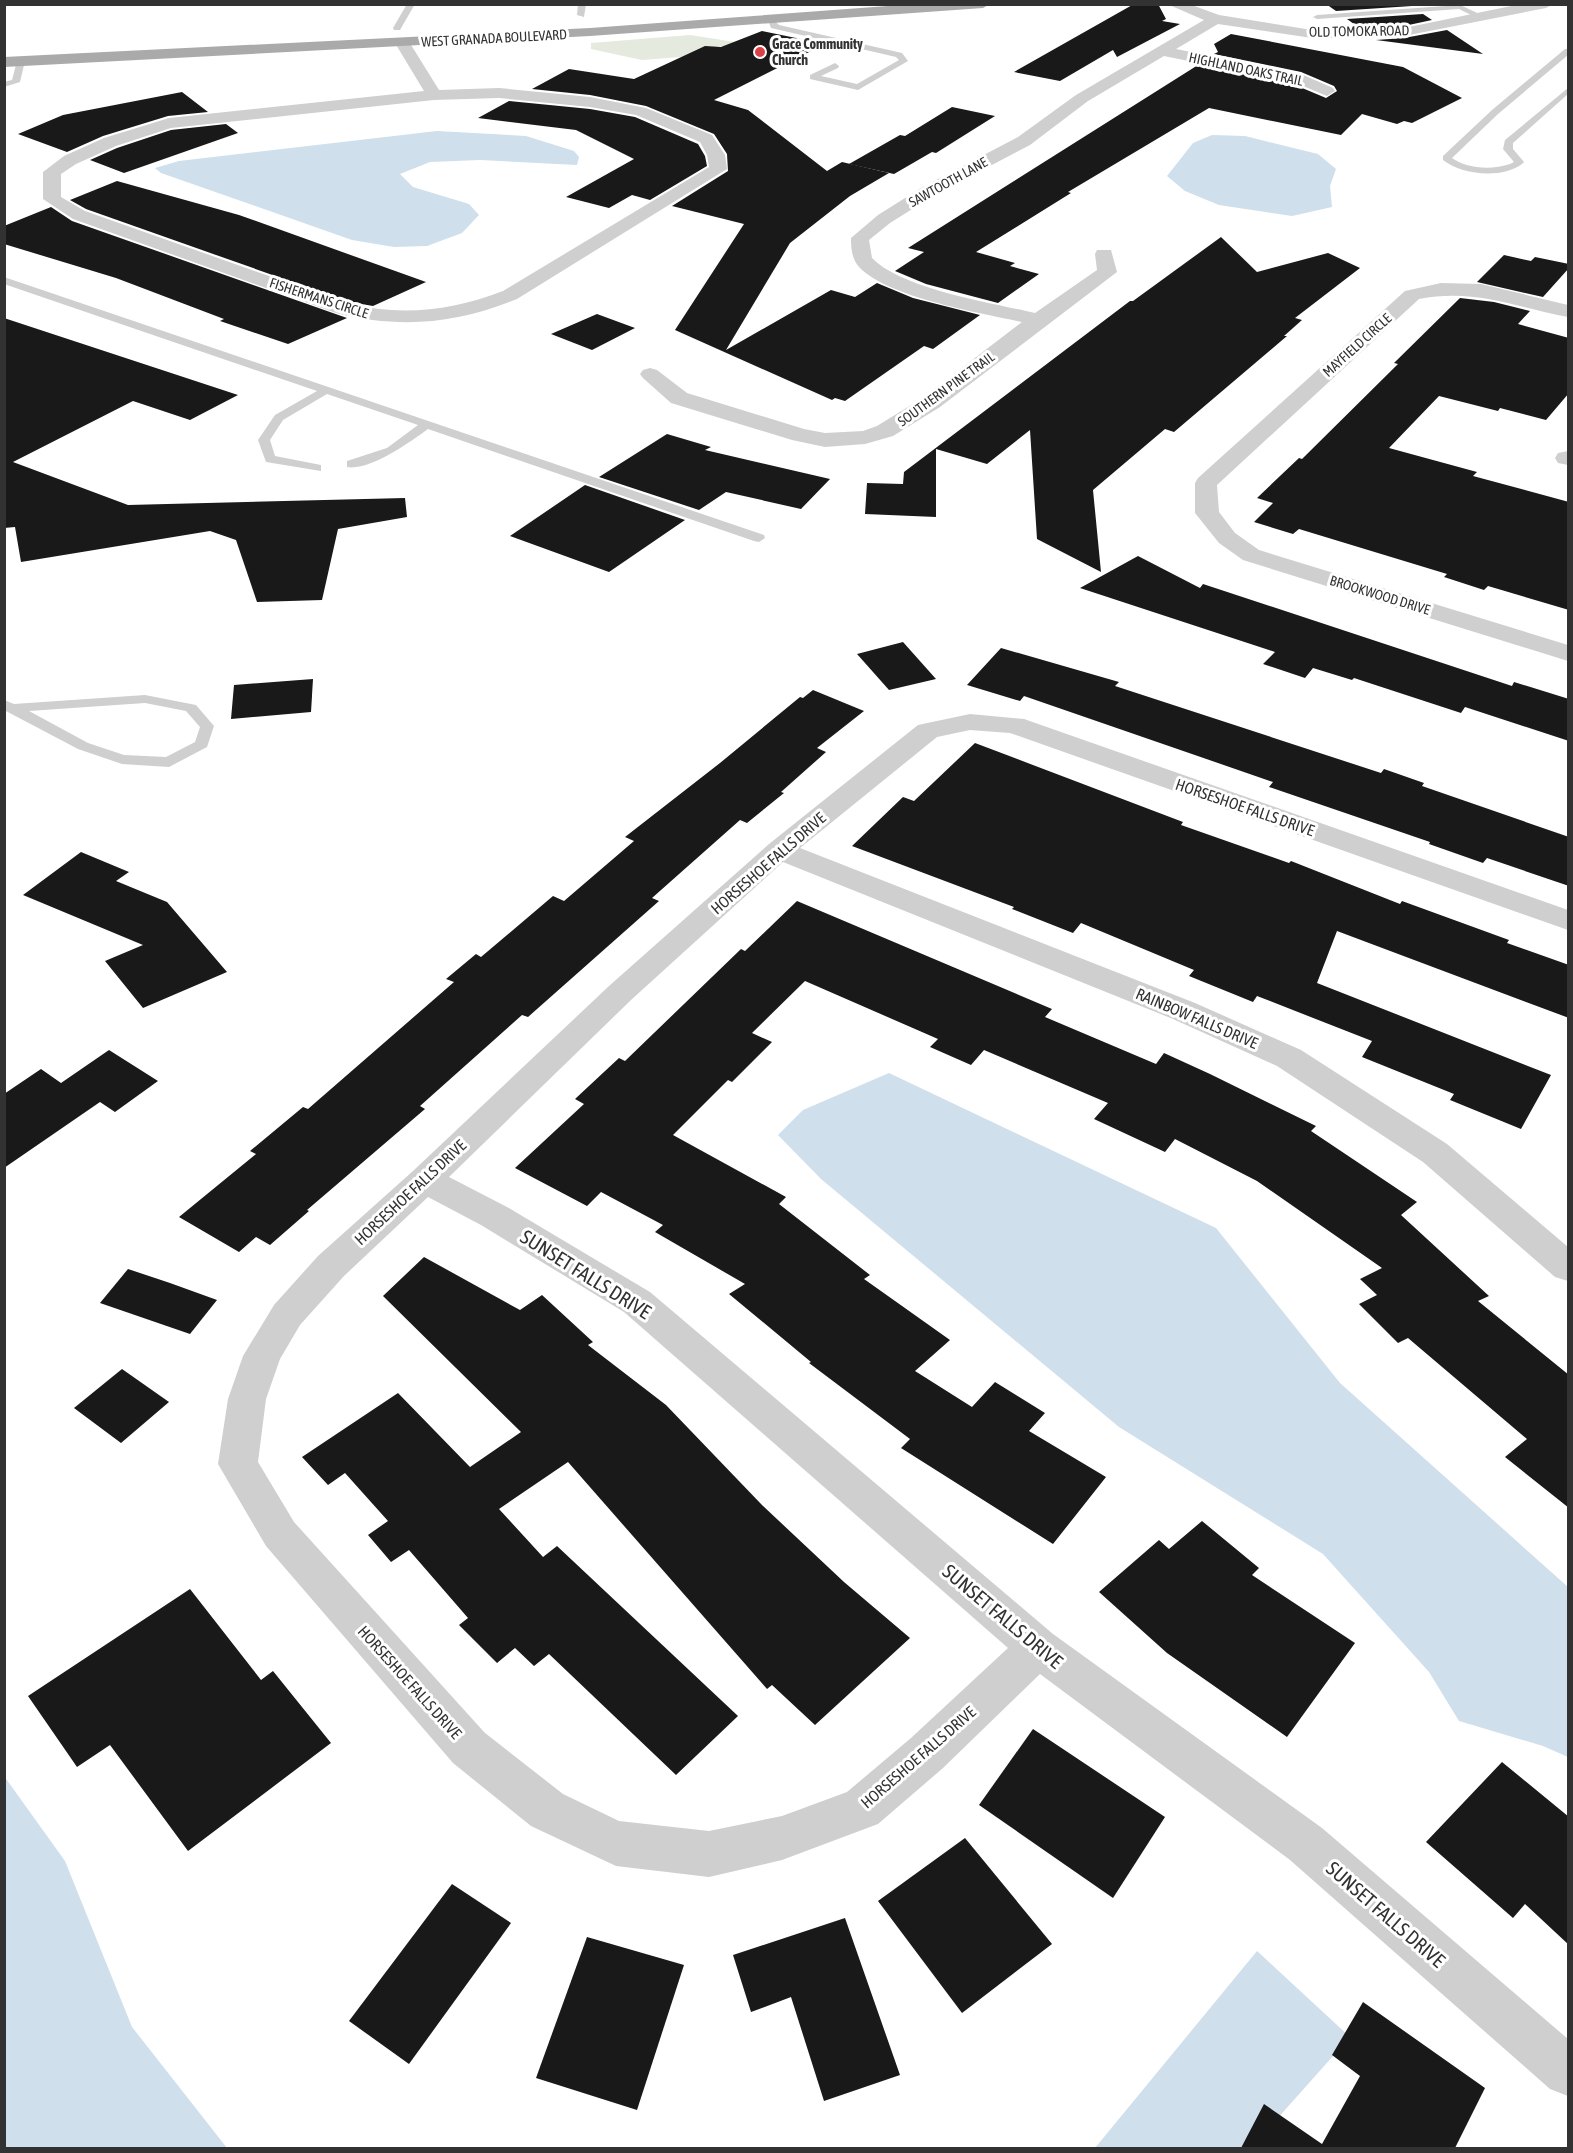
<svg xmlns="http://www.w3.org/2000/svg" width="1573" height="2153" font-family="'Asap Condensed',sans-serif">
<rect width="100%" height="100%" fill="#fff"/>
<path fill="#e4eade" d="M690 35 748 44 735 50 720 46 681 57 642 60 591 49V43Z"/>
<g fill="#cfdfeb">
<path d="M437 131 526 136 574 151 579 157 577 165 480 160 430 162 400 174 413 187 469 204 479 215 462 233 427 246 394 247 352 240 161 173 155 168 179 161Z"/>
<path d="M1212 135 1245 136 1318 154 1336 169 1330 186 1332 207 1292 216 1219 205 1185 191 1167 176 1193 143Z"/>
<path d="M889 1073 1216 1228 1340 1383 1568 1587V1757L1543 1746 1459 1721 1429 1672 1323 1554 1119 1427 821 1179 778 1135 803 1110Z"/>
<path d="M4 1776 65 1861 132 2027 227 2148H5Z"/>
<path d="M1257 1951 1350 2037 1251 2148H1095Z"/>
</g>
<g fill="#191919">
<path d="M1134 4H1158L1166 19 1162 21 1180 24 1117 57 1113 50 1060 81 1014 72Z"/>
<path d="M1326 4H1410L1412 6 1336 11Z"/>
<path d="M1423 14 1432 20 1404 26 1358 27 1347 19Z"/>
<path d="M1447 30 1483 54 1376 40 1404 38Z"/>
<path d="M762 31 825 44 714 100 748 110 827 171 842 162 889 173 850 196 790 243 726 350 831 290 855 297 877 283 913 298 980 315 933 349 924 346 845 401 835 398 832 400 675 330 744 224 672 206 728 171 727 154 714 134 646 106 590 95 532 89 569 69 634 79 705 46 721 47Z"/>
<path d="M1231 34 1403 67 1462 98 1412 123 1404 121 1397 124 1362 114 1341 135 1209 108 1068 192 1071 193 976 252 1015 263 1010 266 1039 274 998 303 926 284 895 271 924 252 908 248 1198 65 1295 85 1326 98 1337 91 1334 86 1301 72 1214 54 1218 52 1214 44Z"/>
<path d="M182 92 208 112 168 116 103 136 67 152 18 134 63 115Z"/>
<path d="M509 101 590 109 635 117 698 144 705 156 707 166 650 200 632 195 609 208 566 197 634 159 576 130 478 118Z"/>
<path d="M952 107 995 116 936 153 932 152 894 174 849 164 900 135 905 136Z"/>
<path d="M226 124 238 133 124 173 90 160 117 148 171 130Z"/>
<path d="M117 181 239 215 426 282 373 306 349 302 86 209 70 200Z"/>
<path d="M51 207 72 221 347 318 288 344 220 321 224 319 116 278 4 244V226Z"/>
<path d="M1221 237 1257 272 1328 253 1360 268 1295 318 1302 320 1284 336H1287L1174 432 1165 429 1093 490 1101 572 1037 539 1030 430 987 464 936 449V517L865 514 867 483 903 484 904 472 1130 301H1133Z"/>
<path d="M1504 255 1531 261 1535 257 1569 264V268L1543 297 1477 282Z"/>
<path d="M1460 298 1494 302 1530 311 1518 324 1569 338V393L1546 420 1500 408 1498 411 1439 396 1389 448 1477 472 1473 476 1569 502V610L1488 586 1484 590 1444 577 1447 574 1299 529 1293 534 1254 522 1273 503 1257 498 1299 458 1302 459 1398 364 1394 363Z"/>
<path d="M597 314 635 328 592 350 551 334Z"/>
<path d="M4 318 238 395 190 420 133 401 13 462 128 505 405 498 407 517 338 529 322 600 257 602 236 540 210 531 21 562 15 527 4 528Z"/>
<path d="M667 434 711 447 705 450 830 479 801 509 726 492 699 510 599 477Z"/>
<path d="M585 485 685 520 609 572 510 536Z"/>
<path d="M1138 556 1200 588 1203 584 1512 686 1514 682 1569 699V741L1465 707 1461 713 1354 678 1352 680 1313 668 1305 678 1263 664 1275 652 1080 588Z"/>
<path d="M903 642 936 679 889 690 857 654Z"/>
<path d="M1001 648 1119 682 1115 686 1381 773 1384 769 1424 783 1422 786 1569 837V886L1487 858 1483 863 1429 844 1430 842 1269 787 1273 782 1024 696 1020 701 967 685Z"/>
<path d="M313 679 311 712 231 719 234 685Z"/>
<path d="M813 690 864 711 817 748 826 752 781 792 784 793 747 823 740 820 652 898 659 901 528 1017 522 1015 420 1106 425 1109 307 1210 309 1211 270 1245 256 1237 239 1252 179 1217 256 1154 250 1151 303 1107 308 1109 454 982 446 979 476 954 481 957 553 896 564 901 634 841 625 837 720 763 800 697 803 698Z"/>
<path d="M975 743 1183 822 1181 825 1289 863 1291 861 1400 904 1402 901 1509 940 1507 943 1569 965V1018L1337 931 1317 983 1551 1075 1521 1129 1450 1100 1454 1094 1362 1057 1372 1041 1257 996 1253 1002 1189 976 1194 970 1081 923 1073 933 1012 909 1014 907 852 846 903 797 914 801Z"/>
<path d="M81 852 129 872 116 881 167 902 227 972 143 1008 105 961 143 945 23 895Z"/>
<path d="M797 901 1052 1009 1045 1017 1156 1064 1164 1053 1210 1074 1316 1126 1311 1131 1417 1202 1401 1215 1489 1296 1478 1301 1569 1375V1508L1505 1457 1527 1439 1408 1338 1398 1343 1359 1304 1377 1295 1360 1279 1382 1268 1257 1181 1175 1139 1165 1152 1094 1119 1108 1103 984 1050 971 1065 930 1047 938 1039 805 981 752 1033 772 1042 732 1082 728 1080 673 1135 786 1197 779 1204 870 1275 864 1279 950 1340 915 1371 972 1407 995 1382 1045 1413 1029 1431 1106 1477 1053 1544 901 1448 910 1439 809 1363 811 1362 729 1294 745 1284 655 1232 663 1225 601 1192 587 1206 515 1168 584 1104 575 1099 619 1058 625 1061 741 949 745 951Z"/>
<path d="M109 1050 158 1081 115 1112 100 1102 4 1168V1094L41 1069 61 1083Z"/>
<path d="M424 1257 520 1310 542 1295 593 1342 588 1345 666 1405 762 1505 844 1582 910 1638 815 1725 772 1685 767 1689 568 1462 499 1509 543 1557 557 1546 738 1716 676 1775 549 1654 534 1666 515 1648 497 1663 459 1625 468 1618 409 1550 391 1562 368 1535 388 1521 345 1473 328 1485 302 1457 398 1393 470 1467 521 1432 383 1296Z"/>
<path d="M128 1269 170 1283 217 1300 190 1334 100 1303Z"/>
<path d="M122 1369 169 1402 121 1443 74 1408Z"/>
<path d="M1202 1521 1259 1568 1252 1575 1355 1643 1287 1737 1167 1653 1099 1592 1159 1540 1169 1549Z"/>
<path d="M190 1589 261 1680 273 1671 331 1743 188 1851 110 1745 77 1767 28 1696Z"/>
<path d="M1033 1729 1165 1817 1113 1898 979 1805Z"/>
<path d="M1502 1762 1569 1817V1945L1525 1904 1513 1918 1426 1842Z"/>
<path d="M965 1838 1052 1944 962 2013 878 1901Z"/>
<path d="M452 1884 511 1923 409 2064 349 2021Z"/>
<path d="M845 1918 900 2075 824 2101 791 1997 751 2012 733 1955Z"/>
<path d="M587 1937 684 1965 637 2110 536 2078Z"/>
<path d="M1363 2002 1485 2088 1455 2148H1241L1264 2104 1322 2144 1360 2076 1332 2055Z"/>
</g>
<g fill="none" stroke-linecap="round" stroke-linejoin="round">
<g fill="#cfcfcf" fill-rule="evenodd">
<path d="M407 4H415L400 30H394L393 28Z"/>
<path d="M578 4H586L584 17 577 15Z"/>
<path d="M1460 5 1486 17 1479 19 1459 9 1317 19 1313 17 1317 15Z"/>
<path d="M772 18 779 25 902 53 908 61 858 90 810 79V75L835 63 839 66 838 68 821 76 857 84 899 60 896 57 771 28 768 20Z"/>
<path d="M1565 49H1568V55L1498 114 1452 158C1467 169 1492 170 1510 164L1514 162 1503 149 1505 140 1568 88V94L1513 143V149L1524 162 1522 164C1502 179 1462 175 1443 160V156L1492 110Z"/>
<path d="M21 58 25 61 20 82 4 87V82L12 80 17 61Z"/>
<path d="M4 277 764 535 765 538 759 542 754 541 428 429C410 442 370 471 347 467V461L387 448 418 425 327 394 283 420 270 440 275 456 321 465V471L266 462 258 440 275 415 317 391 4 284Z"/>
<path d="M145 695 196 705 214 726 207 747 169 767 122 764 78 749 4 710V700L14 704ZM145 703 186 711 200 727 195 742 166 757 124 755 88 743 29 711Z"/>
</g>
<g fill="#cfcfcf" fill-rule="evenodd">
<path d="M1167 4H1189L1219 15 1312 30 1404 28 1521 4H1553L1546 8 1404 36 1364 38H1312L1218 24 1176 49 1301 74 1333 88 1335 91 1327 96 1296 83 1164 56 1088 101 1030 145 933 196 890 223 869 240 872 258C902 289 992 303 1035 313L1097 270 1095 254 1097 250H1111L1117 272 940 407 893 436 865 444 825 447 792 440 671 403 643 378 640 374 643 370 650 368 657 370 687 393 804 429 825 433 863 431 877 426 924 397 1022 322C981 313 890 298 860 268 852 260 851 249 851 238L878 215 921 188 1018 137 1076 95 1204 20Z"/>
<path d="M403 38 408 40 439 90 499 88 590 97 646 108 712 135 725 155 727 169 517 299C455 324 401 329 336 313L73 219 43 199V172L64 156 104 138 169 118 424 91 395 43ZM499 98 590 107 636 115 700 142 707 155 709 167 503 291C451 311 403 316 348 304L85 211 61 197V174L76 164 116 146 171 128 434 100Z"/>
<path d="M1441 283 1481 284 1568 305V317C1514 307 1475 288 1419 299L1217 485 1219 512 1235 533 1259 550 1568 645V661L1243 560 1219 543 1195 513V483L1198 478 1405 291Z"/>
<path d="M1568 451V465L1558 463 1555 458 1558 453Z"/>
<path d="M970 714 1024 719 1568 910V930L1010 733 970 730 937 737 800 848 1195 1003 1301 1050 1447 1144 1568 1247V1281L1555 1277 1423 1162 1277 1066 1173 1019 783 862 631 1000 449 1177 507 1207 650 1292 1053 1634 1322 1828 1568 2039V2096L1550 2089 1290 1860 1040 1674 943 1768 878 1824 782 1860 709 1877 616 1866 531 1826 453 1763 266 1546 218 1464 228 1399 243 1356 274 1305 318 1256 413 1171 609 986 769 844 918 725ZM428 1197 481 1225 624 1312 1008 1648 911 1738 847 1792 782 1816 709 1831 619 1821 563 1794 485 1733 294 1522 258 1462 266 1399 280 1359 300 1325 344 1276Z"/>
</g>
<path fill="#aaa" fill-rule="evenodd" d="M915 4H990L983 8 590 36 4 67V57L590 28Z"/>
</g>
<circle fill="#dc4047" stroke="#fff" stroke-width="2" cx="760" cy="52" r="6"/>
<g text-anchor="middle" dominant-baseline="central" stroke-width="6" stroke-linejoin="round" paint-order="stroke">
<g font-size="14" fill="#323232" stroke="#fff">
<text transform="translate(1359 31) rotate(-1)">OLD TOMOKA ROAD</text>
<text transform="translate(494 38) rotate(-3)">WEST GRANADA BOULEVARD</text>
<text transform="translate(1246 69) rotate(12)">HIGHLAND OAKS TRAIL</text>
<text transform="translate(948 182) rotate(-29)">SAWTOOTH LANE</text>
<text transform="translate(319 298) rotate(18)">FISHERMANS CIRCLE</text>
<text transform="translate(1357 345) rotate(-42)">MAYFIELD CIRCLE</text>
<text transform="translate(946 389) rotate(-36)">SOUTHERN PINE TRAIL</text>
<text transform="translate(1380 595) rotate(17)">BROOKWOOD DRIVE</text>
</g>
<g font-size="14" font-weight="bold" fill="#323232" stroke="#fff" text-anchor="start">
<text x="772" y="44">Grace Community<tspan x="772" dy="16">Church</tspan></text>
</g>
<g font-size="16" fill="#323232" stroke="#fff">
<text transform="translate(1245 807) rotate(19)">HORSESHOE FALLS DRIVE</text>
<text transform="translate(768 863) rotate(-41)">HORSESHOE FALLS DRIVE</text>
<text transform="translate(1197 1018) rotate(23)">RAINBOW FALLS DRIVE</text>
<text transform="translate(410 1192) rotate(-43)">HORSESHOE FALLS DRIVE</text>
<text transform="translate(410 1682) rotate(48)">HORSESHOE FALLS DRIVE</text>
<text transform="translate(918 1757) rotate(-41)">HORSESHOE FALLS DRIVE</text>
</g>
<g font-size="20" fill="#323232" stroke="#fff">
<text transform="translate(586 1274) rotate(32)">SUNSET FALLS DRIVE</text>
<text transform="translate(1003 1616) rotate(40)">SUNSET FALLS DRIVE</text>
<text transform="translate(1386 1914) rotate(41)">SUNSET FALLS DRIVE</text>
</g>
</g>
<rect width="1573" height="2153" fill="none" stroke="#323232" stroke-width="12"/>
</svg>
